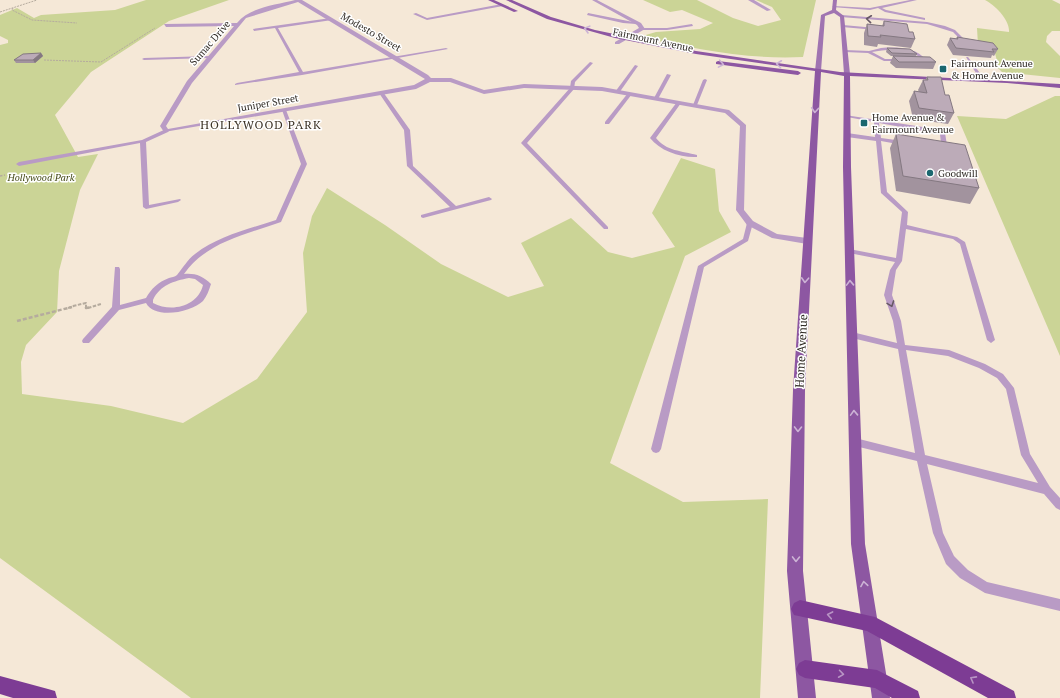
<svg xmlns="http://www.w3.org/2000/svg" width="1060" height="698" font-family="'PT Serif',serif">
<rect width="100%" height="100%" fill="#f5e8d7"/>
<g fill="#cbd496">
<path d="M146 0H229L169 21 91 72 55 115 78 157 98 154 80 190 59 271 57 312 26 345 21 362 22 394 111 406 183 423 257 379 307 312 303 253 312 216 327 188 385 225 441 264 508 297 544 286 521 243 571 218 608 252 632 258 675 247 652 213 681 158 715 169 719 211 731 232 685 256 610 463 683 502 768 499 760 698H191L0 558V45L8 43V40L0 36V15L17 8 34 18 41 15 115 10Z"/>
<path d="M643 0H697L733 18 758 26 781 20 772 7 756 0H816L803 57C747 60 693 48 639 37L656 32 700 29 713 23 682 10 670 12Z"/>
<path d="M985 0H1052L1060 4V31H1052L1047 36 1046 42 1060 56V78L1002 72 991 61H997L994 49 978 45 977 28 1009 32C1010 20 995 5 985 0Z"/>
<path d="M1055 96H1060V356L957 116 1006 119Z"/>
</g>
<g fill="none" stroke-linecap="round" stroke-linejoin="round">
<g stroke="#b5ab9e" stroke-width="1" stroke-dasharray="2 1" stroke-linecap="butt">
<path d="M13 8 12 10 32 20 77 23"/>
<path d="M0 12 37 0"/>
<path d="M44 60 101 62 155 28"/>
</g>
<path stroke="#b5ab9e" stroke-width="1.5" stroke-dasharray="2.5 1.5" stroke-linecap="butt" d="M0 176 5 175"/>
<g stroke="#b5ab9e" stroke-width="2" stroke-dasharray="3.5 1.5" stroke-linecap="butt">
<path d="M73 306 86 303V308"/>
<path d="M68 308 74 306"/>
<path d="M88 308 101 304"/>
</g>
<g stroke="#b5ab9e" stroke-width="2.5" stroke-dasharray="4 2" stroke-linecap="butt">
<path d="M86 307V308L91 307"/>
<path d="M17 321 72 307"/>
</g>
<g fill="#b99bc5" fill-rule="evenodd">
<path d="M910 0H917L882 8 886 10 925 18V20L885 12 878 8 870 10 832 7 834 6 870 8Z"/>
<path d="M502 4 503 6 427 20 413 14 416 13 427 18Z"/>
<path d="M588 13 638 23 636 24 623 23 587 15Z"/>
<path d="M842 15 927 22 945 26 955 30 965 40 962 41 953 32 927 24 841 17Z"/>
<path d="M331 18 332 20 278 28 303 72 446 48 448 49 302 75 235 85V84L237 83 299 72 275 28 254 31 253 29Z"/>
<path d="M692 24 693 26 667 30H642L640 29 642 28H667Z"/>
<path d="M843 25 876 28 878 29 876 30 842 27Z"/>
<path d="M881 48C897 47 916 47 926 60L917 62V60L921 59C911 47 886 49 872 52L885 59H902L904 60 903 61H884L868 53 845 52 843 51 845 50 869 51Z"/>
<path d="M210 56 209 58 144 60 142 59 144 58Z"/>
<path d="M966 57H968L985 80V81H981Z"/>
<path d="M590 62 593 63 575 82 574 89 527 143 608 227V229H604L521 143 570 88 571 81Z"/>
<path d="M635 65 638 66 619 93H615V92Z"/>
<path d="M667 74 671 75 658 99H654V98Z"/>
<path d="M705 79 707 80 697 105 693 106V105L703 80Z"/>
<path d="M379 92H383L410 130 413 166 456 206 489 197 492 199 491 200 423 218 421 217V215L450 207 407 166 404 130 379 93Z"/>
<path d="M628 93 632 94 609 124H605V122Z"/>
<path d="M677 102 681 103 656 138C666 151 682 151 697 155V157C681 158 660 151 650 138Z"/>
<path d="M282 109 286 110 307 164 281 222C247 234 206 242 184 274 195 273 203 276 211 284 209 290 207 296 203 301 192 312 155 320 146 303L119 310 89 343H83L82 341 83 339 112 307 115 267H119L120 269V305L146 298C151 289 158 282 169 278 171 277 175 277 177 275 183 268 187 260 195 254 218 236 249 229 276 220L301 164 282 110ZM189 278 195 279 203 285C198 306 172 313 153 303V300C160 285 174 281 189 278Z"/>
<path d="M845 115 936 129 945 133 947 145 939 149 936 147 941 144 940 134 879 123 881 138 903 141 906 143 903 145 881 141 887 192 908 212 907 225 957 237 965 242 995 340 991 343 987 340 960 244 953 239 906 229 902 261 896 270 892 295 901 321 905 345 949 350 985 364 1003 374 1014 388 1030 454 1050 487 1060 498V510L1056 508 1044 494 927 464 943 533 954 556 968 570 987 582 1060 599V611L985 593 960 578 946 564 933 533 917 461 855 446 852 445 850 442 852 439 855 438 915 453 898 349 852 338 848 335 852 332 897 343 893 321 884 295 890 270 895 262 849 253 846 251 849 249 896 258 902 212 881 193 876 141 847 137 844 135 847 133 875 137 874 122 847 117H845ZM906 350 948 356 979 368 997 378 1006 389 1021 455 1038 483 925 455Z"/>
<path d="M166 129 169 131 168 132 146 142 149 205 180 199 181 200 178 202 146 209 143 207 140 143 19 166 16 164 19 162 142 140Z"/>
<path d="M750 221 753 223 748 241 704 267 661 449 659 452 656 453 653 452 651 449 698 266 743 239 747 223Z"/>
</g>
<g fill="#b99bc5" fill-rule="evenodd">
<path d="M295 0H302L428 75 431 78H451L484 90 524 84 602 87 729 110 746 125 744 210 753 221 777 234 807 238 812 241 807 244 772 238 747 225 736 210 740 126 725 113 602 91 524 88 484 94 450 82H430L416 89 164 132 160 126 187 81 234 26 166 27 164 24 237 23C250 7 276 5 295 0ZM298 2 425 79 414 85 168 129 166 126 192 83 246 18Z"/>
<path d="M592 0H597L641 23 645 29 619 44H615V42L639 28 637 25Z"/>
<path d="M748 0H754L771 10 767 11Z"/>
</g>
<path fill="#a074b1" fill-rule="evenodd" d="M833 0H837L836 10 844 16 850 74 847 76 844 74 840 17 834 13 825 16 821 71 818 73 815 71 821 15 832 10Z"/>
<g fill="#8d57a2" fill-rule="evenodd">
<path d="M488 0H494L518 11 514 12Z"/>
<path d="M506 0H512L551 17 595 30 696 51 840 72 1060 84V88L1007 83 850 76 851 167 865 544 890 698H872L851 544 843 167 844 76 821 72 805 390 803 571 816 698H798L787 571 793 390 815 71 696 54 615 38 547 19Z"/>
<path d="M718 61 798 71 801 73 798 75 716 64V62Z"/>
</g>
<g fill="#7d3c94" fill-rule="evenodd">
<path d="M800 600 875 617 1014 691 1016 698H988L867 631 794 615 791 609 794 603Z"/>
<path d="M805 660 877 670 918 691 920 698H892L875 688 805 678 799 675 796 669 799 663Z"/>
<path d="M0 676 48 689 55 691 57 698H13L0 694Z"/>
</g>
</g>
<g fill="#a2939e">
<path d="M884 21 909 32 915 39 911 48 878 44 877 47 864 45V33L867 24 882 26Z"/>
<path d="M957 37 998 49 994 56 992 55 991 58 953 55 947 45 950 38 956 39Z"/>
<path d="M887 48 917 54 916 56 936 62 933 69 896 68 890 63 893 56H891L886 52Z"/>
<path d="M41 53 43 56 35 63H16L14 60Z"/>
<path d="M927 77 945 95 954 113 948 124 913 119 909 101 914 91 919 92 918 90 923 80H925Z"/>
<path d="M896 134 979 188 970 204 896 191 890 148Z"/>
</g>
<path fill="#847881" d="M41 53 43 56 35 63 33 60Z"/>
<g fill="#bcabb8" stroke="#847881">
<path d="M884 21 907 24 909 32H913L915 39 880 35 881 37 868 36 867 24 884 26Z"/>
<path d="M957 37 993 43 998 49H992L994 52 956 48 950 38 958 39Z"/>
<path d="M887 48 910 49 917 54 892 53Z"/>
<path d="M41 53 33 60H14L23 54Z"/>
<path d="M893 56 930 57 936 62H899Z"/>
<path d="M927 77H941L945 95H949L954 113 919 108 914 91 927 93 923 80H928Z"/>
<path d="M896 134 965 145 979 188 903 176Z"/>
</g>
<defs><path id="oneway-chevron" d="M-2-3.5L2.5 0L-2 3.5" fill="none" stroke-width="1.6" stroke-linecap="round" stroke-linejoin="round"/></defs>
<g stroke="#675865">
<use href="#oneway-chevron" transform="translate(869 19) rotate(-174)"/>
<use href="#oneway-chevron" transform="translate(891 304) rotate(70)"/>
</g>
<g stroke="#ccb3d5">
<use href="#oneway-chevron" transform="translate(587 29) rotate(-165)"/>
<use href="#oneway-chevron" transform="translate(721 64) rotate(10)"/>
<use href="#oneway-chevron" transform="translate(779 64) rotate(-173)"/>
<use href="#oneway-chevron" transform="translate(815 110) rotate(94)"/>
<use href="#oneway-chevron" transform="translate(805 280) rotate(93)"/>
<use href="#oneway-chevron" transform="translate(850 283) rotate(-92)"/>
<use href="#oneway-chevron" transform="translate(854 413) rotate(-92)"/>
<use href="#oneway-chevron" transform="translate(798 429) rotate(91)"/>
<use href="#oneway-chevron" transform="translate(796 559) rotate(91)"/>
<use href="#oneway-chevron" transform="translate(864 584) rotate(-99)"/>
</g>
<g stroke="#b894c4">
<use href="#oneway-chevron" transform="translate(830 615) rotate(-169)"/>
<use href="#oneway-chevron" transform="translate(841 674) rotate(8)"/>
<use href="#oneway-chevron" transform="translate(973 679) rotate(-151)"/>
</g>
<g fill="#1b676f" stroke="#fff" stroke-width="1.5">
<rect x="939" y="65" width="8" height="8" rx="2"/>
<rect x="860" y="119" width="8" height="8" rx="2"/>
<circle cx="930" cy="173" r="4"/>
</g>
<g text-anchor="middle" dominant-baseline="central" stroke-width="3" stroke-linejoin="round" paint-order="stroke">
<g font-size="10" fill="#302b25" stroke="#fff">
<text transform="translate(371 32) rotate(30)">Modesto Street</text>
<text transform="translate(653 40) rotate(12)">Fairmount Avenue</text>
<text transform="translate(210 43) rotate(-49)">Sumac Drive</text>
<text transform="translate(268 103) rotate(-10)">Juniper Street</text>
</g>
<g font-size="10" fill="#302b25" stroke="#fff" text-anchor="start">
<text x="951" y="63">Fairmount Avenue<tspan x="951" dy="12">&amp; Home Avenue</tspan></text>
<text x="872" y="117">Home Avenue &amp;<tspan x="872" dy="12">Fairmount Avenue</tspan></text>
<text x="938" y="173">Goodwill</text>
</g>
<g font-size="10" font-style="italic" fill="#474c1a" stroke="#fff">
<text x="41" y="177">Hollywood Park</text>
</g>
<g font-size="12" letter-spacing="1" fill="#3b3124" stroke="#fff">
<text x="261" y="124">HOLLYWOOD PARK</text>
</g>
<g font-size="12" fill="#302b25" stroke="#fff">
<text transform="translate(801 351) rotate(-87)">Home Avenue</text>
</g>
</g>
</svg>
